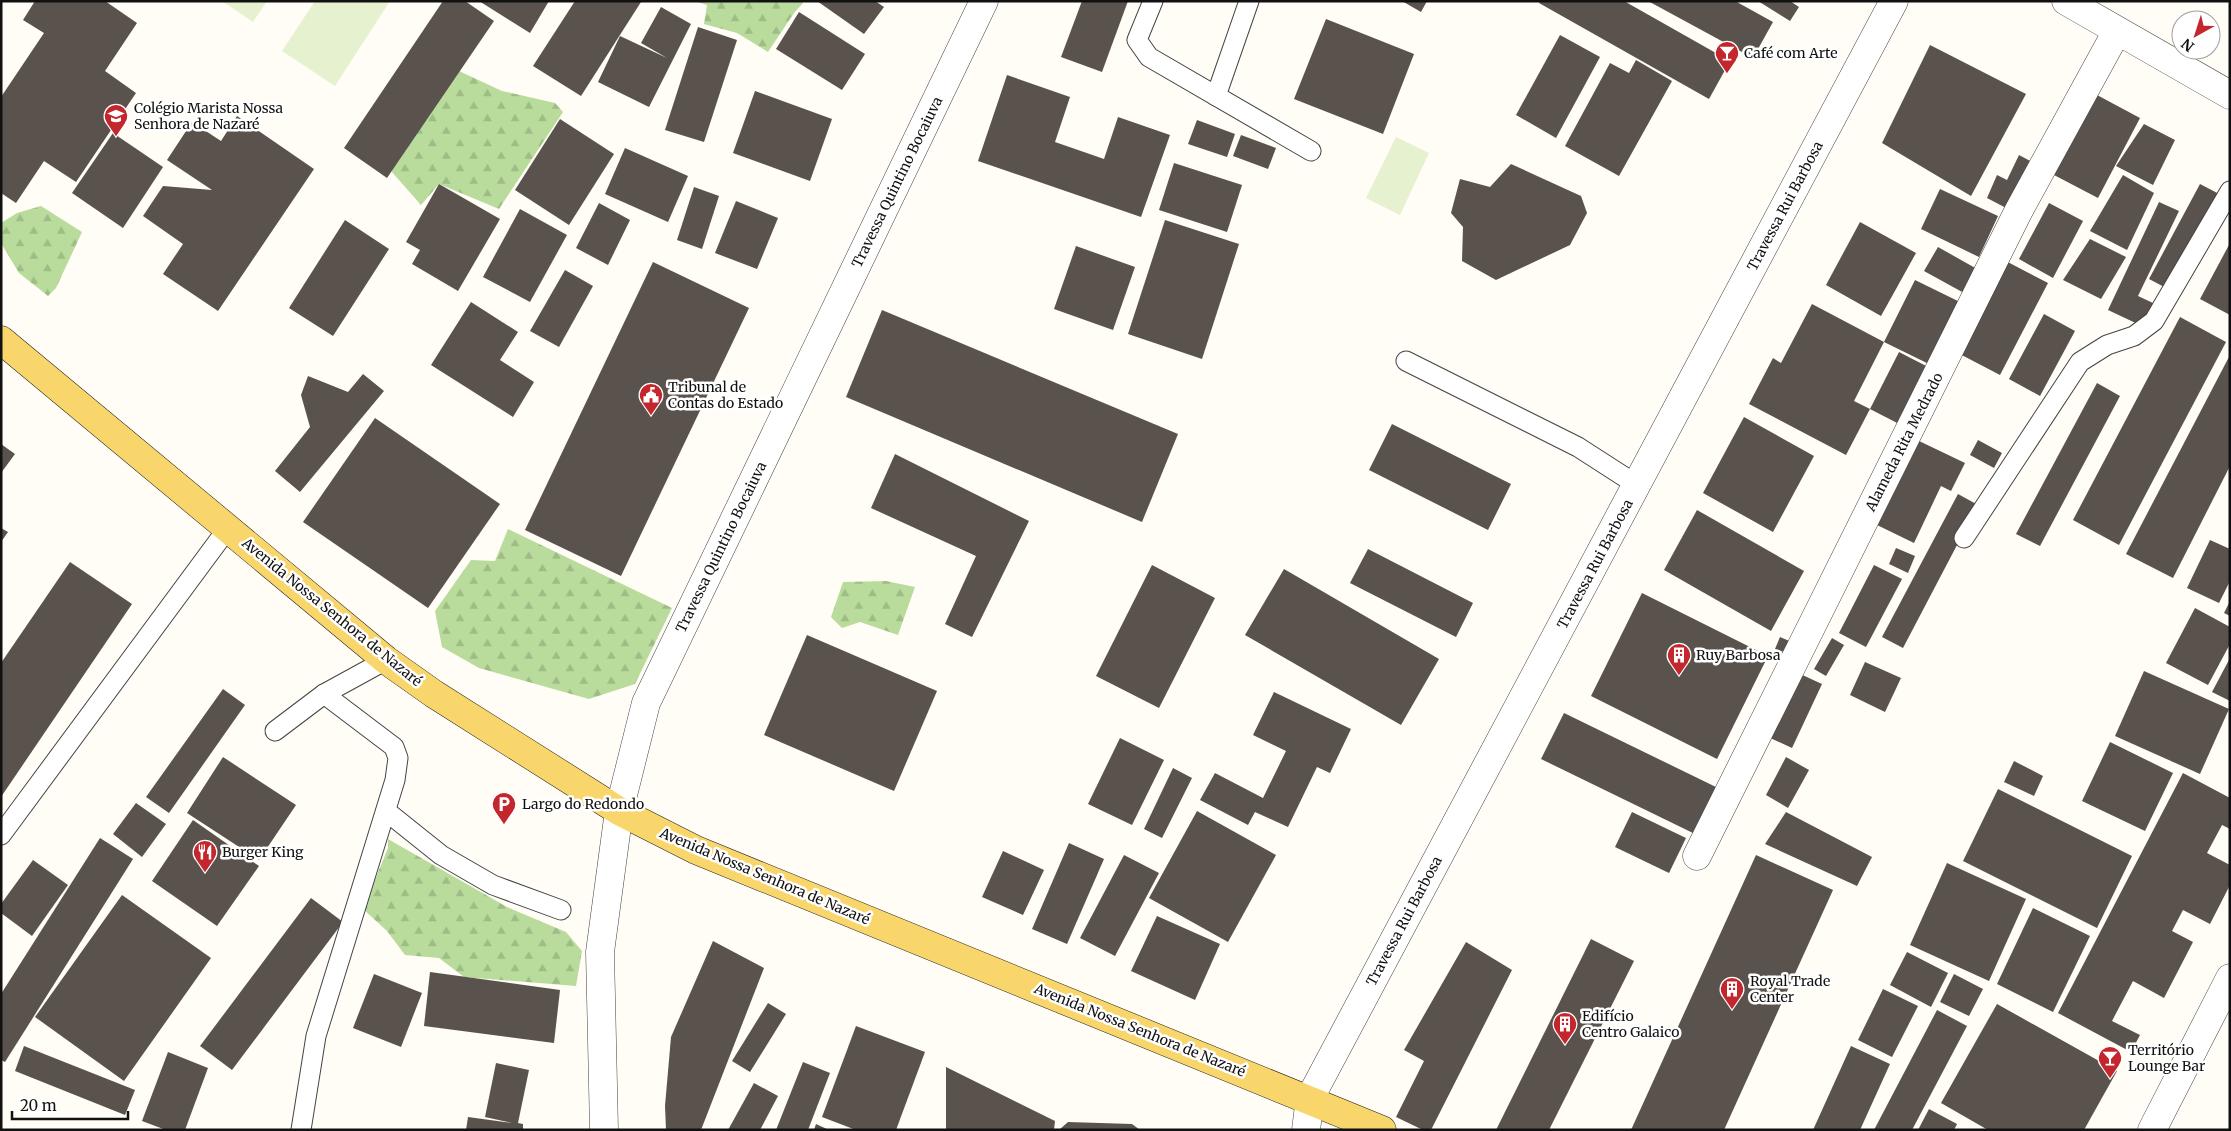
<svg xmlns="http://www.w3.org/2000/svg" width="2231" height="1131" font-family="Merriweather,serif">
<defs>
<pattern id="forest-firs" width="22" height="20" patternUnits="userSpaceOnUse" patternTransform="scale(1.25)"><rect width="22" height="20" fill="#b9dc9c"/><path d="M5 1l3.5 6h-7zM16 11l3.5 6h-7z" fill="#9ebc85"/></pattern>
</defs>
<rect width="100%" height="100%" fill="#fffdf5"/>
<g fill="url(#forest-firs)">
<path d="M694 1H801L803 3 794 13 768 52 737 33 704 24 707 5Z"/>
<path d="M459 71 502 91 555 103 563 112 499 209 439 184 421 205 391 171Z"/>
<path d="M41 206 82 232 56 288 48 296 19 273 1 243V223L17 213Z"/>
<path d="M508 529 672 608 635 684 589 699 479 668 442 647 435 611 471 560 495 561Z"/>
<path d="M886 581 915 587 898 635 860 622 842 628 831 617 843 582Z"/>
<path d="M388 839 507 907 566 932 582 951 576 986 464 977 439 958 405 955 387 931 363 909 388 848Z"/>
</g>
<g fill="#e6f2cf">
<path d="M222 1H267L253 22Z"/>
<path d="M315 1H390L335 86 282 51Z"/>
<path d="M1396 137 1429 153 1400 215 1366 198Z"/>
</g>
<g fill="#5a524d">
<path d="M35 1H105L137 23 105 71 136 93 76 182 44 161 16 203 1 193V97L44 33 23 20Z"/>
<path d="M443 1H465L494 21 387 178 344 148Z"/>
<path d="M479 1H549L530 33Z"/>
<path d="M575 1 641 2 581 96 533 66Z"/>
<path d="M817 1H875L884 7 864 34Z"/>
<path d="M1082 1H1128L1102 72 1061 57Z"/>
<path d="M1402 1H1427L1421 12Z"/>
<path d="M1540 1H1624L1730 61 1709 99 1539 3Z"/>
<path d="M1648 1H1735L1773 22 1753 58Z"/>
<path d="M1758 1H1790L1799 7 1790 21Z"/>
<path d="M661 7 691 24 649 107 598 82 620 36 667 58 641 43Z"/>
<path d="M799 12 865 54 842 90 776 49Z"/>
<path d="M1326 19 1414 54 1383 134 1294 99Z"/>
<path d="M698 27 737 40 704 142 665 130Z"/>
<path d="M1560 35 1600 57 1556 138 1516 115Z"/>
<path d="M1930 45 2026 94 1971 196 1882 143Z"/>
<path d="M1636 60 1672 81 1619 176 1565 146 1610 63 1629 73Z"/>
<path d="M1007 75 1070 97 1055 142 1104 159 1118 117 1170 135 1141 217 978 161Z"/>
<path d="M755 91 832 119 810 181 733 153Z"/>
<path d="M2097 95 2140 118 2098 198 2054 175Z"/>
<path d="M237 116 314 169 218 311 163 274 183 244 143 216 163 186 212 190 167 160 192 122 221 141Z"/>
<path d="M560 119 614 154 569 225 515 190Z"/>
<path d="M1197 120 1235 134 1227 157 1188 144Z"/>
<path d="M2144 124 2175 140 2153 185 2116 166Z"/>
<path d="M113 133 163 167 123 228 72 193Z"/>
<path d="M1241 135 1276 148 1268 169 1233 156Z"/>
<path d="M625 148 688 176 668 222 605 194Z"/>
<path d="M2019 155 2034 163 2010 210 1987 198 1997 175 2007 180Z"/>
<path d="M1174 163 1242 185 1227 232 1159 210Z"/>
<path d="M1511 164 1581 196 1587 213 1570 245 1496 280 1462 261 1463 227 1451 213 1460 179 1490 187Z"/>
<path d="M2123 175 2154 193 2127 250 2090 231Z"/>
<path d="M439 184 500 219 458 291 412 264 420 250 406 242Z"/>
<path d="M2200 184 2221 195 2170 290 2149 279Z"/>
<path d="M694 187 719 196 702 249 677 240Z"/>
<path d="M1940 189 1998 216 1979 257 1921 229Z"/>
<path d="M736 201 778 218 757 269 715 253Z"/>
<path d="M2159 202 2179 211 2138 296 2153 303 2142 326 2108 310Z"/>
<path d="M599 203 630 220 608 265 576 248Z"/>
<path d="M2049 203 2083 221 2053 278 2019 259Z"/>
<path d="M520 209 567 235 530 302 483 277Z"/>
<path d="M345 220 389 249 333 336 289 308Z"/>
<path d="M1165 220 1239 244 1202 359 1128 334Z"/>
<path d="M1860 222 1916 253 1881 316 1826 285Z"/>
<path d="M2090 239 2126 257 2101 299 2063 280Z"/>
<path d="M2230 243V315L2200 299Z"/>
<path d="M1076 246 1135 267 1113 330 1054 309Z"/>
<path d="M1938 247 1977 269 1964 293 1924 271Z"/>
<path d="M2002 259 2048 283 2000 375 1954 351Z"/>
<path d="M653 262 749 308 621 576 525 530Z"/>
<path d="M565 270 593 286 559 347 530 331Z"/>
<path d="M1915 280 1964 304 1933 366 1884 342Z"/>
<path d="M471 302 518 332 500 360 534 382 513 417 431 365Z"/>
<path d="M1812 304 1884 342 1854 401 1870 409 1846 455 1749 404 1773 358 1781 363Z"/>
<path d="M882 310 1178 434 1142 522 846 397Z"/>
<path d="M2044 314 2075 331 2040 396 2009 379Z"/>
<path d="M2180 317 2226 342 2119 545 2073 520Z"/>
<path d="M1899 352 1932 369 1903 426 1870 409Z"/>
<path d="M2230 355V466L2173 578 2126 554Z"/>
<path d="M363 374 384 391 300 492 275 471 310 427 301 395 308 376 348 392Z"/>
<path d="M2097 383 2120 396 2040 546 2016 534Z"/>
<path d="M1744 417 1814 456 1773 532 1703 493Z"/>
<path d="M375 418 500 504 428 608 303 522Z"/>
<path d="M1392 424 1511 484 1488 530 1369 470Z"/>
<path d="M1917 440 1965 463 1951 491 1941 486 1914 543 1877 525Z"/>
<path d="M1978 440 2002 453 1994 468 1970 455Z"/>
<path d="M1 444 15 454 1 473Z"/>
<path d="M895 454 1029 521 972 637 945 624 976 556 871 508Z"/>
<path d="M1958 494 1978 505 1903 648 1882 637Z"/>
<path d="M1697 510 1804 571 1771 631 1664 570Z"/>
<path d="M1 528 8 532 1 542Z"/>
<path d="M2210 540 2230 549V581L2219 603 2187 588Z"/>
<path d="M1896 548 1915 556 1908 573 1889 564Z"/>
<path d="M1368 549 1473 603 1456 637 1350 583Z"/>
<path d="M70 562 132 604 1 797V663Z"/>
<path d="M1152 565 1215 598 1159 708 1096 676Z"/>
<path d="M1874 565 1902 579 1866 647 1839 633Z"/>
<path d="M1284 569 1439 659 1401 725 1245 635Z"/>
<path d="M1642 593 1768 656 1717 759 1591 696Z"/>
<path d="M2230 601V616L2224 613Z"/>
<path d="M2195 608 2230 627V644L2208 685 2166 663Z"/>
<path d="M807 635 937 691 894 791 764 735Z"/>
<path d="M1780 637 1794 643 1789 654 1775 649Z"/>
<path d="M1832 638 1844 645 1826 676 1814 669Z"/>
<path d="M2230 658V701L2212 692Z"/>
<path d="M1865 662 1901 678 1885 712 1850 695Z"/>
<path d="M2144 671 2229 709 2200 774 2115 736Z"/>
<path d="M1798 673 1822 684 1792 748 1768 737Z"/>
<path d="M223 689 245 705 169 813 146 797Z"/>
<path d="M1274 692 1351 729 1330 773 1317 767 1288 827 1255 812 1248 825 1200 800 1215 773 1263 798 1286 751 1253 735Z"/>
<path d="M1564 713 1718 788 1695 834 1541 759Z"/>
<path d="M1120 738 1164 760 1132 825 1088 804Z"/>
<path d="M2110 742 2173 773 2145 831 2082 801Z"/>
<path d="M223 757 296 805 259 860 187 813Z"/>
<path d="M1786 757 1809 770 1788 808 1766 795Z"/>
<path d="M2014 761 2043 776 2034 796 2004 782Z"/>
<path d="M1173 768 1192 778 1162 838 1144 829Z"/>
<path d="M2183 773 2230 798V829L2222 825 2207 853 2230 865V885L2210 924 2183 910 2172 931 2193 942 2164 998 2133 981 2112 1021 2140 1035 2131 1052 2058 1013Z"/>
<path d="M1998 789 2132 856 2097 928 1963 861Z"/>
<path d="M136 803 166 824 142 857 113 834Z"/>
<path d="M1197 811 1276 855 1228 942 1149 898Z"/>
<path d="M1632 812 1686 838 1669 873 1615 847Z"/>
<path d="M1786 812 1872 857 1857 886 1765 844Z"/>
<path d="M193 820 259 866 217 926 152 881Z"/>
<path d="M100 838 133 859 5 1062 1 1060V994Z"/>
<path d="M1069 843 1104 859 1067 944 1032 929Z"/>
<path d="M1003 851 1044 870 1023 915 982 897Z"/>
<path d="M1124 855 1159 873 1115 956 1080 938Z"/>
<path d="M1756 855 1833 890 1724 1130H1631Z"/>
<path d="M33 860 68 885 32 936 1 913V904Z"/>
<path d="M1947 863 2026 899 1989 981 1910 945Z"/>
<path d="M122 895 211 958 124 1081 35 1017Z"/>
<path d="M311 898 343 922 232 1070 200 1046Z"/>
<path d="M2033 908 2090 936 2053 1012 1997 984Z"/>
<path d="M1157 916 1220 944 1195 1000 1131 971Z"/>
<path d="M1591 939 1634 961 1549 1130H1496Z"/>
<path d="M713 941 764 968 701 1130H666L665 1106 671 1037Z"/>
<path d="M1466 942 1512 970 1431 1130H1423L1396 1117 1424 1061 1404 1050Z"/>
<path d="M1907 952 1948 973 1931 1007 1890 985Z"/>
<path d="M430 972 560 990 554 1043 424 1026Z"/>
<path d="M374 974 422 993 401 1047 353 1028Z"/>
<path d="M1954 974 1983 989 1969 1016 1940 1002Z"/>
<path d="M1883 989 1918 1006 1892 1057 1858 1040Z"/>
<path d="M768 1003 786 1014 750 1072 732 1061Z"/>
<path d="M1997 1004 2117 1071 2084 1130H1988L1941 1103Z"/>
<path d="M1937 1010 1967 1026 1912 1130H1874Z"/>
<path d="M856 1026 925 1052 896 1130H856L822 1117Z"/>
<path d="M24 1046 135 1090 125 1115 15 1071Z"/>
<path d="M1851 1046 1890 1064 1860 1130H1813Z"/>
<path d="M168 1052 208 1068 185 1130H166L142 1121Z"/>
<path d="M803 1062 830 1073 808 1130H776Z"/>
<path d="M496 1063 529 1070 518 1123 523 1124V1130H466L468 1117 512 1123 485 1117Z"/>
<path d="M946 1067 1055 1121 1054 1130H946Z"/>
<path d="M754 1083 778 1096 760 1130H728Z"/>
<path d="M1929 1109 1957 1124 1954 1130H1918Z"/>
<path d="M1068 1122 1132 1124 1140 1130H1059Z"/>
<path d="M816 1124 829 1130H814Z"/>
</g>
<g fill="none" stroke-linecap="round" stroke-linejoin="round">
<g stroke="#444" stroke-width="21">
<g id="service">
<path d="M1153 1 1137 40 1149 57 1311 151"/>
<path d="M1216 96 1249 1"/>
<path d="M1406 361 1578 447 1637 485"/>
<path d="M1964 538 2080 362 2107 345 2134 336 2154 321 2230 191"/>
<path d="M275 731 324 694 386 660"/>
<path d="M386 811 441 855 493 885 561 910"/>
<path d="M1 835 228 528"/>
<path d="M301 1130 316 1036 395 780 398 758 394 747 324 694"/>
</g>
</g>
<g stroke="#444" stroke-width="29">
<g id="minor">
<path d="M1697 856 2018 212 2117 31"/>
<path d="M1306 1130 1310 1098 1894 1"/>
<path d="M2152 1130 2230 978"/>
</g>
</g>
<g stroke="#444" stroke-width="29">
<g id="tertiary">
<path d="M2066 1 2230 95"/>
<path d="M604 1130 600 952 619 811 646 703 984 1"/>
</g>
</g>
<g stroke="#222" stroke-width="29">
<path id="primary" d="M1 340 386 660 434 694 619 811 696 850 1382 1130"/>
</g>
<use href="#service" stroke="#fff" stroke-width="19"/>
<use href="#minor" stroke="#fff" stroke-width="28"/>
<use href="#tertiary" stroke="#fff" stroke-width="28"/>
<use href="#primary" stroke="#f9d66b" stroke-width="28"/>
</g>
<defs>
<g id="bar-pin" transform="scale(1.25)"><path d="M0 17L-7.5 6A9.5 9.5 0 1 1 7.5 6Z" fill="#c4262e" stroke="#fff"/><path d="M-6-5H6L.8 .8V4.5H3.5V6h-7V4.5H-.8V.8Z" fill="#fff"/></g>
<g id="school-pin" transform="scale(1.25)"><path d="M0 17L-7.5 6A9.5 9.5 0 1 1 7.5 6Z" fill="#c4262e" stroke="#fff"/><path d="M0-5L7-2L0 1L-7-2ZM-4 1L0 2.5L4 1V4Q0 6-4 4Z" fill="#fff"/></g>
<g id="civic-pin" transform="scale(1.25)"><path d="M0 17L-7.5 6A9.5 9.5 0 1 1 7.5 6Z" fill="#c4262e" stroke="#fff"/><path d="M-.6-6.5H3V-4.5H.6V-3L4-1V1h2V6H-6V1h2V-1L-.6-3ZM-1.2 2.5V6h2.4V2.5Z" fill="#fff"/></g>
<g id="building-pin" transform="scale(1.25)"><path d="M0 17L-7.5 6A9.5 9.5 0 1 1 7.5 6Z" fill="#c4262e" stroke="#fff"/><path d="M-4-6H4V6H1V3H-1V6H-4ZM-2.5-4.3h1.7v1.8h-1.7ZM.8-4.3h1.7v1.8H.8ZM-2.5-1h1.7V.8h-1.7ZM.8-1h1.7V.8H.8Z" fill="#fff"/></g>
<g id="parking-pin" transform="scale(1.25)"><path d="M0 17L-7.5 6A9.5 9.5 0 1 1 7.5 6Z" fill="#c4262e" stroke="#fff"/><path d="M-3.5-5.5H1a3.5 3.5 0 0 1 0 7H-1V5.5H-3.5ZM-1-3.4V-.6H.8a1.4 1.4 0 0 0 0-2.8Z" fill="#fff"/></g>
<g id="restaurant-pin" transform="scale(1.25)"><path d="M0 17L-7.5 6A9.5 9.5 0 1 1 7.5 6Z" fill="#c4262e" stroke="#fff"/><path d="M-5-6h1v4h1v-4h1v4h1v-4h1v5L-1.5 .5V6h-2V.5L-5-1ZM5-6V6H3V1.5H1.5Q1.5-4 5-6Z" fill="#fff"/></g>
</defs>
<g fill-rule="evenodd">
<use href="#bar-pin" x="1727" y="53"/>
<use href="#school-pin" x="116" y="116"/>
<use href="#civic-pin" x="651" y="395"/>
<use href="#building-pin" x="1679" y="655"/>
<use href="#parking-pin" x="504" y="804"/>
<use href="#restaurant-pin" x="205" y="852"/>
<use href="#building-pin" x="1732" y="989"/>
<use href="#building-pin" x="1565" y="1024"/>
<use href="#bar-pin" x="2110" y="1058"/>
</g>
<g text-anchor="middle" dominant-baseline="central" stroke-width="5" stroke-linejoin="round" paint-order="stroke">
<g font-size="14" fill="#111" stroke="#fff" text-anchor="start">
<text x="1744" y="53">Café com Arte</text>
<text x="134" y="108">Colégio Marista Nossa<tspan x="134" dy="16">Senhora de Nazaré</tspan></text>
<text x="668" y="387">Tribunal de<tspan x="668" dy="16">Contas do Estado</tspan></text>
<text x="1696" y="655">Ruy Barbosa</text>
<text x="522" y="804">Largo do Redondo</text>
<text x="222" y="852">Burger King</text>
<text x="1750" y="981">Royal Trade<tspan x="1750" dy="16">Center</tspan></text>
<text x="1582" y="1016">Edifício<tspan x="1582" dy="16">Centro Galaico</tspan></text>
<text x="2128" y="1050">Território<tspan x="2128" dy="16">Lounge Bar</tspan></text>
</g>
<g font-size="14" fill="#111" stroke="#fff">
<text transform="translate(897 182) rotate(-64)">Travessa Quintino Bocaiuva</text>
<text transform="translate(1785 206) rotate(-62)">Travessa Rui Barbosa</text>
<text transform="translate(1904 442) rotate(-63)">Alameda Rita Medrado</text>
<text transform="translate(721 547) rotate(-64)">Travessa Quintino Bocaiuva</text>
<text transform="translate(1595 564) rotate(-62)">Travessa Rui Barbosa</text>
<text transform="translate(332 612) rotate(39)">Avenida Nossa Senhora de Nazaré</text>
<text transform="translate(765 876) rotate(23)">Avenida Nossa Senhora de Nazaré</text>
<text transform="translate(1404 921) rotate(-62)">Travessa Rui Barbosa</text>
<text transform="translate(1140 1030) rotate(22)">Avenida Nossa Senhora de Nazaré</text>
</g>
</g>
<rect width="2231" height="1131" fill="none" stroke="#111111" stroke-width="5"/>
<g transform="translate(2196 35) rotate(219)"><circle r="24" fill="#ffffff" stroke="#a0a0a0"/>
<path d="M0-4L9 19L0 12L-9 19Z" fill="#c4262e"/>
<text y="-8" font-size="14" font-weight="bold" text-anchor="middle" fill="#111111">N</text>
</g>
<path d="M12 1111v8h116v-8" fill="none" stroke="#111111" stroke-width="2.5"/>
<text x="20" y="1111" font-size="15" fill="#111111" stroke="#ffffff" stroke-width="4" paint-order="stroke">20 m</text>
</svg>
